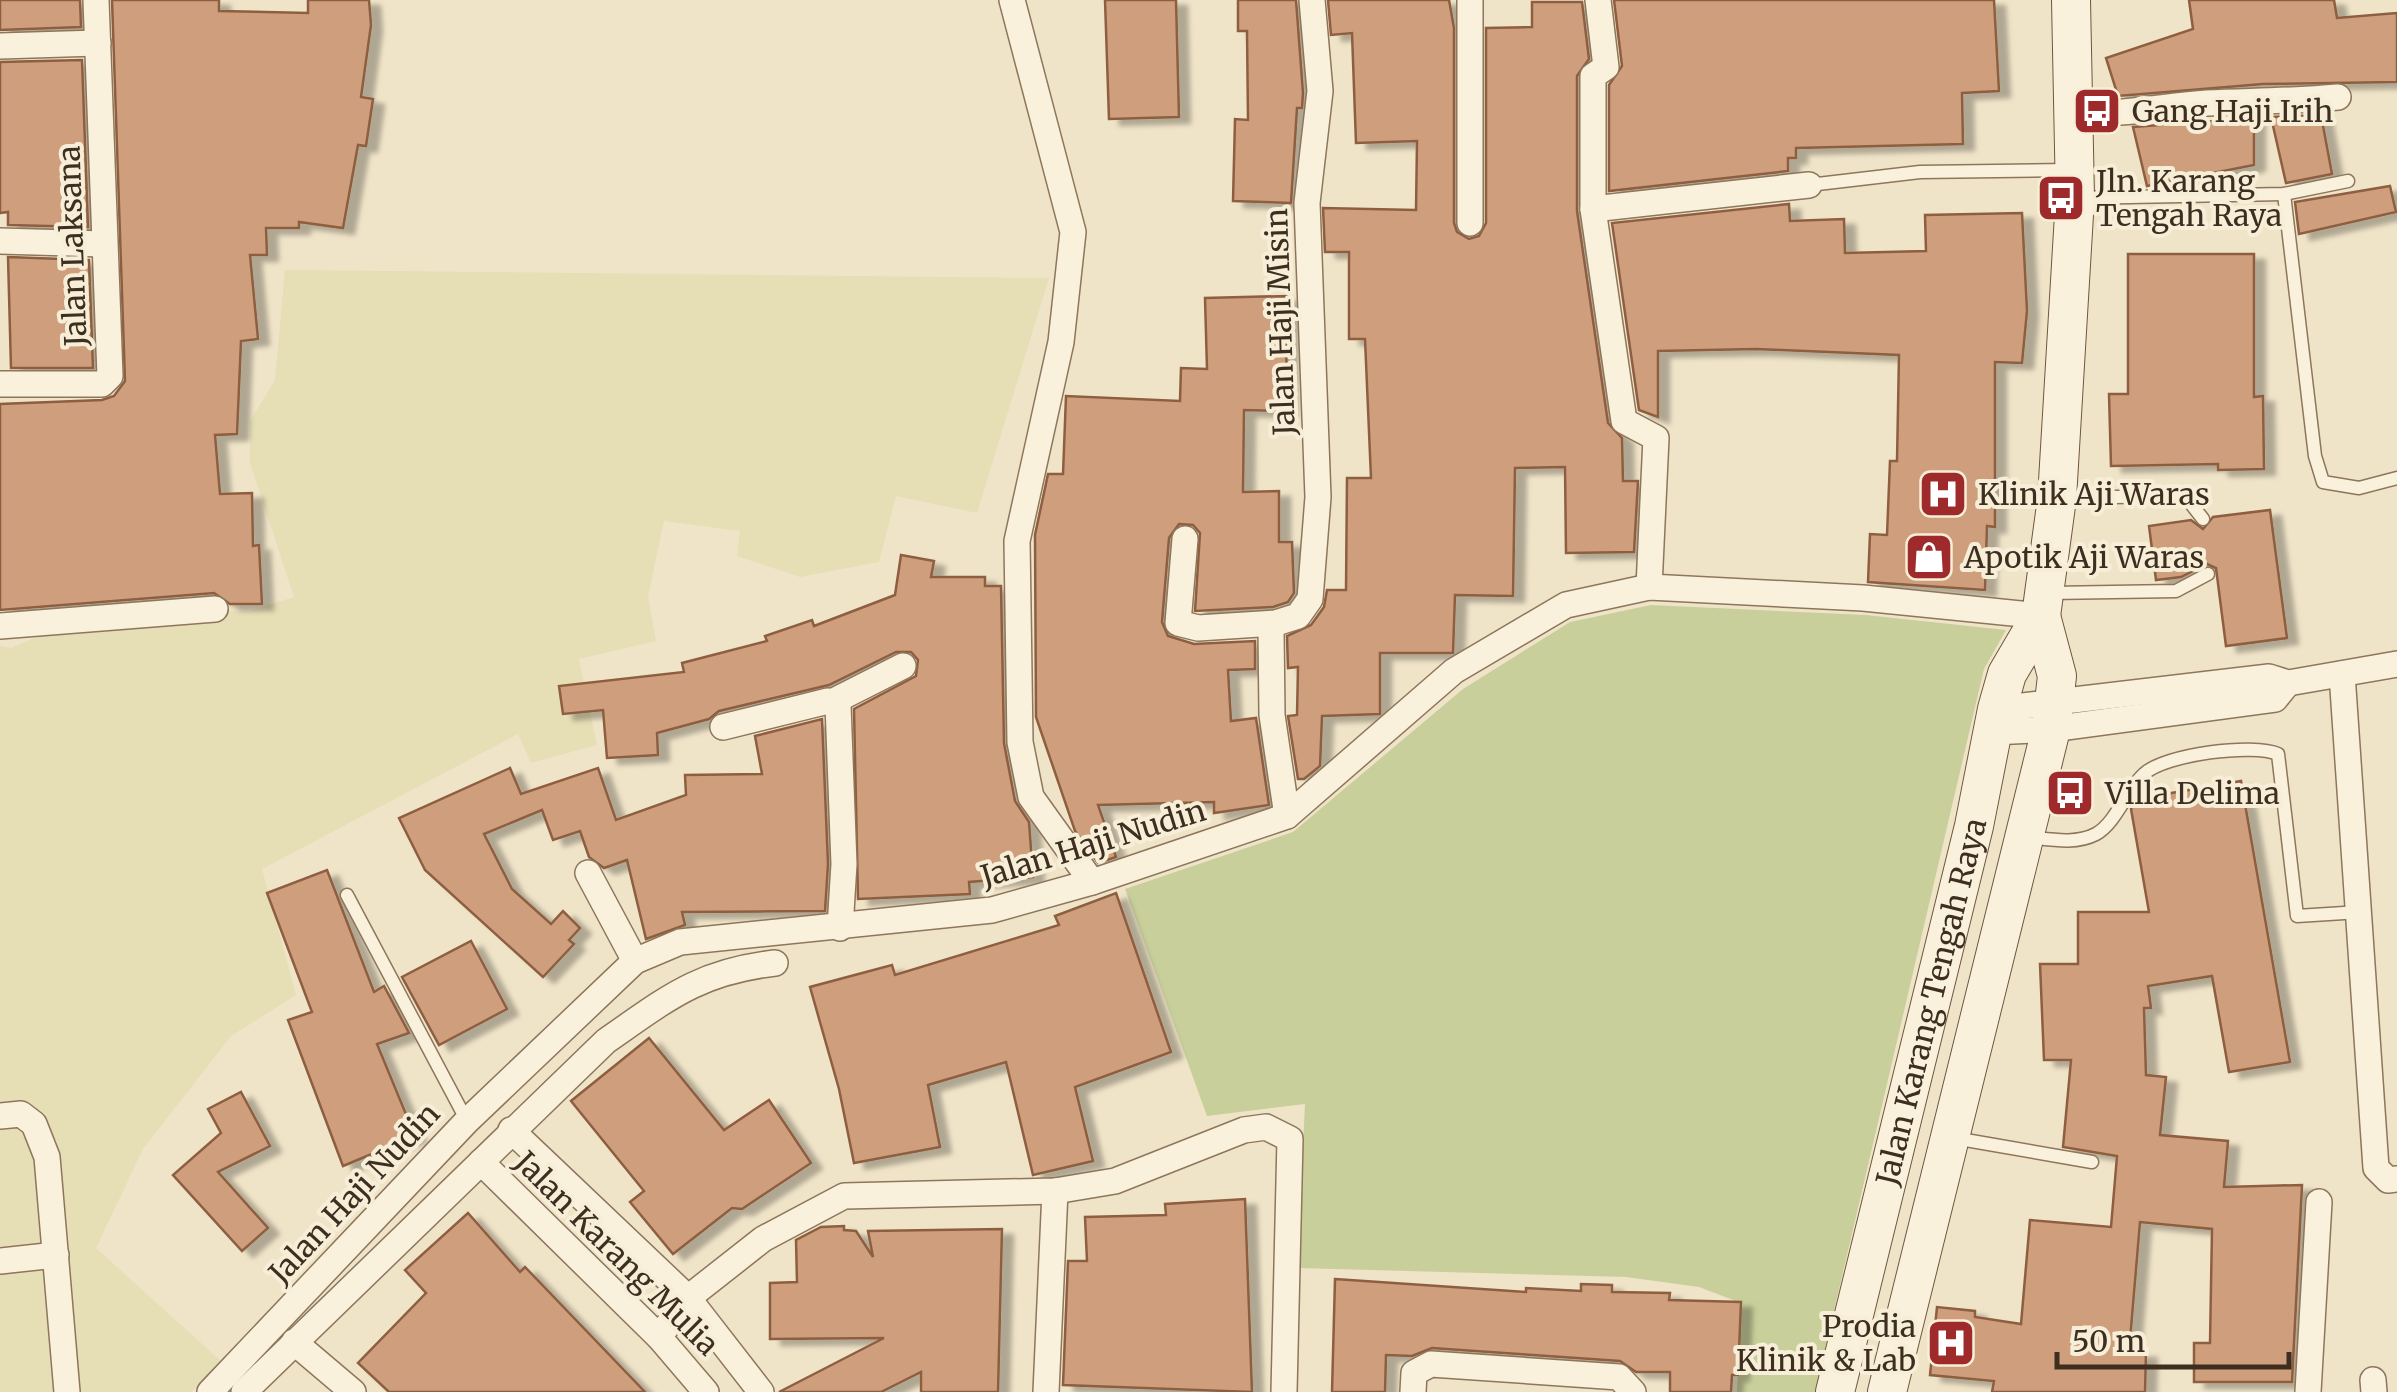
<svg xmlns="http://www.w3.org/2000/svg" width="2397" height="1392" font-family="Merriweather,serif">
<defs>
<filter id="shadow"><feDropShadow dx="11" dy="6" stdDeviation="2.5" flood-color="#0004"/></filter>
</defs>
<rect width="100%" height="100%" fill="#f0e4c8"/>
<path fill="#e6deb5" d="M285 270 1049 278 977 513 896 496 879 562 800 577 737 556 740 531 664 521 648 596 656 641 579 659 597 745 531 763 518 734 262 869 296 995 231 1036 143 1149 96 1248 223 1363 191 1392H0V646L11 648 55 629 145 613 250 611 294 597 250 463V421L275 380Z"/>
<path fill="#c9cf9b" d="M1651 605 1866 615 2006 630 1984 669 1815 1392H1737L1741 1303 1699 1287 1626 1277 1297 1268 1305 1104 1207 1116 1125 889 1293 832 1463 689 1570 622Z"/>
<g fill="#cf9f7d" stroke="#8d5f41" stroke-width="2.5" filter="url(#shadow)">
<path d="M0 0H80L81 27 0 30Z"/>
<path d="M112 0H219V11L308 13V0H369L371 25 361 97 373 99 366 146 358 145 343 228 299 222V228H266L267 255H250L258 339 241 341 237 434 215 435 220 494 252 493 253 546 259 545 262 604H230L214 593 0 610V404L102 400 114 396 125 381Z"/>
<path d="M1105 0H1176L1179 117 1109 119Z"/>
<path d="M1238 0H1296L1303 93 1302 108H1297L1291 203 1233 201 1235 119 1248 120 1247 31H1238Z"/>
<path d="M1328 0H1449L1454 28V223L1457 232 1469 239 1479 236 1486 223V28L1532 27V2H1582L1589 59 1577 76V211L1608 423 1622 438 1623 481H1638L1634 552 1566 553 1565 467 1515 468 1513 596 1455 595 1453 653H1380V714L1322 716 1320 766 1304 779H1298L1288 716 1297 715 1298 667 1288 668 1287 636 1311 625 1324 607 1327 590H1346L1347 478H1371L1365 339H1349V252H1325L1323 208 1416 210 1417 141 1356 143 1352 33 1331 35Z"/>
<path d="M1614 0H1994L1999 91 1962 93 1963 144 1796 148V158H1788V171L1609 191V85L1622 66Z"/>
<path d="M2189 0H2334L2337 18 2397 13V82L2263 84 2118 96 2106 58 2193 29Z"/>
<path d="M82 60 88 227 8 225V212L0 213V62Z"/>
<path d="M2321 115 2332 174 2286 183 2271 117Z"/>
<path d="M2254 118V165L2147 186 2133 127Z"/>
<path d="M2390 186 2396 212 2299 234 2295 202Z"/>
<path d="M1789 204 1790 221 1844 219 1845 253 1926 251 1925 215 2022 213 2027 311 2022 363 1995 362V527L1987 526 1985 590 1868 582 1870 534 1887 535 1890 461H1897L1899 355 1756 349 1658 351V417L1639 410 1612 223Z"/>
<path d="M2128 254H2254V397L2263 396 2264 469 2218 470V464L2111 466 2109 394H2128Z"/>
<path d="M8 257 89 260 93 368H11Z"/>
<path d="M1287 296 1286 411 1244 410 1243 492 1279 491V542H1292L1294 593 1288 602 1273 607 1195 611 1200 533 1193 525 1179 524 1169 538 1162 622 1168 636 1194 644 1255 641V669L1228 670 1231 721 1256 718 1269 805 1214 813V802L1098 805 1116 857 1098 863 1075 831 1036 717 1035 535 1048 474H1063L1066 396 1180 401 1181 368 1207 369 1205 298Z"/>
<path d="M2270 510 2287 638 2226 646 2216 568 2207 564 2181 577 2156 580 2149 526 2191 520 2203 529 2213 517Z"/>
<path d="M901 555 934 561 931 577H985V586H1001L1004 743 1015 801 1029 822 1033 877 969 882 970 894 858 899 854 709 916 676 918 660 911 652H896L829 685 719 711 709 719 657 733 658 755 607 758 603 710 563 714 559 686 684 672 682 663 767 641 765 636 812 620 814 626 895 595Z"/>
<path d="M822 719 828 864 825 911 682 912 685 925 646 939 627 860 604 868 589 857 580 831 553 840 542 810 484 834 512 889 551 924 563 911 580 928 569 940 574 944 543 977 425 870 399 818 510 768 521 794 598 768 616 820 686 795 685 775 762 774 755 736Z"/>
<path d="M2241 781 2290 1062 2229 1072 2212 976 2148 986 2151 1008H2144L2146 1075 2166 1077 2160 1135 2228 1141 2224 1187 2302 1185 2292 1382H2194V1343H2210L2212 1229 2140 1222 2129 1352H2146L2145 1392H1992L1994 1381 1930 1375 1937 1307 1975 1311V1317L2021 1324 2030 1220 2111 1227 2117 1156 2063 1147 2071 1060H2044L2040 964H2078V912H2149L2131 809 2137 799Z"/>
<path d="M327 870 374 992 384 986 409 1033 377 1044 415 1136 343 1166 288 1020 312 1012 267 893Z"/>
<path d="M1116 893 1171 1052 1075 1087 1093 1161 1033 1175 1006 1062 928 1085 940 1147 854 1163 839 1089 810 987 892 965 895 975 1059 925 1055 916Z"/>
<path d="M471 941 507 1009 439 1045 402 977Z"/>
<path d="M649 1038 724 1130 769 1100 811 1163 742 1209 732 1208 673 1254 630 1202 644 1191 571 1101Z"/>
<path d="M241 1092 270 1146 218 1172 268 1228 242 1251 173 1175 221 1133 208 1109Z"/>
<path d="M1245 1199 1252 1392 1063 1385 1068 1261H1087L1085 1217 1166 1215 1165 1204Z"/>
<path d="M468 1213 520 1272 525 1267 645 1392H389L358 1363 426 1293 405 1270Z"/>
<path d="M844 1226V1230L856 1231 873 1257 868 1231 1002 1229 998 1392H921V1372L881 1392H779L884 1338 770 1339V1283L797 1282 796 1240 821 1227Z"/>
<path d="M1335 1279 1526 1292V1288L1581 1291V1284L1612 1285V1292L1670 1293 1669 1300 1741 1302 1738 1375H1732L1731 1392H1670V1372H1636L1620 1361 1432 1348 1412 1356 1386 1355 1385 1392H1332Z"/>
</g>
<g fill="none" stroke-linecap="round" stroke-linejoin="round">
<g stroke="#8d765c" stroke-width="15">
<g id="service">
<path d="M1809 185 1920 172 2068 170"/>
<path d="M2284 194 2315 456 2323 482 2359 488 2397 478"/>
<path d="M2077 198 2284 194 2348 181"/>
<path d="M2059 498 2168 496 2188 500 2203 519"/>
<path d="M2050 593 2176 591 2208 574"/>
<path d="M2027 837C2049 839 2075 845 2096 834 2116 823 2127 789 2144 774 2165 754 2254 743 2278 754L2297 916 2360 912"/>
<path d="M347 895 467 1121"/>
<path d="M1954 1138 2092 1162"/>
</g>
</g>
<g stroke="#8d765c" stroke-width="28">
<g id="minor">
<path d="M1012 0 1073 232 1061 342 1017 541 1020 742 1031 797 1092 882"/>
<path d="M1470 0V223"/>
<path d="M1598 0 1606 67 1593 76V209L1624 421 1656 438 1649 587"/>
<path d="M0 46 98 43"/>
<path d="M2076 112C2122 116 2162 106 2207 103 2251 101 2294 101 2338 97"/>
<path d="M1593 209 1809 185"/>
<path d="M0 241 104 244"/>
<path d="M0 384H102L110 376 96 0"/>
<path d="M1185 539 1178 623 1198 628 1276 623 1298 616 1310 599 1318 497 1307 203 1320 91 1312 0"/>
<path d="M1276 623 1271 630 1272 715 1287 816"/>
<path d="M0 626 215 609"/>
<path d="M2342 674 2376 1168 2388 1180 2397 1179"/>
<path d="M834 701 903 666"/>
<path d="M1997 709 2269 677 2288 683 2397 664"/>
<path d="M723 727 828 701 838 705 844 864 840 928"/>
<path d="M1993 732 2051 729 2275 699 2288 683"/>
<path d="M588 873 635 961"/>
<path d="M0 1116 21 1114 34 1124 47 1157 67 1392"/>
<path d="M511 1130 688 1298 761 1392"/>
<path d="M481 1162 659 1337 706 1392"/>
<path d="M0 1261 56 1255"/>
<path d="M659 1337 688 1298 763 1239 844 1196 1055 1191 1115 1181 1244 1130 1266 1127 1290 1139 1284 1392"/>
<path d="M294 1342 353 1392"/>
<path d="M2373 1380 2374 1392"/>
<path d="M210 1392 467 1121 635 961 680 942 992 910 1092 882 1287 816 1454 671 1566 605 1649 587 1863 598 2041 616"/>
<path d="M244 1392 606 1041C668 998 698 972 775 963"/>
<path d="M1046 1392 1055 1191"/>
<path d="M1413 1392 1414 1373 1431 1364 1619 1377 1633 1392"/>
<path d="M2308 1392 2319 1202"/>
</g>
</g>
<g stroke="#6f573f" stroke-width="40">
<g id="secondary">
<path id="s1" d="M1835 1392 1974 826 1997 709 2007 674 2041 616 2057 498 2075 198 2071 0"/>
<path d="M1887 1392 2051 729 2057 676 2041 616"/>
</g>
</g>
<use href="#service" stroke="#faf1dc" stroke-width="12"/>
<use href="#minor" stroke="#faf1dc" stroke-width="25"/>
<use href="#secondary" stroke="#faf1dc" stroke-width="38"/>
</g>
<defs>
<g id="bus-square" transform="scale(2.5)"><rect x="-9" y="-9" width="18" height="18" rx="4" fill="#9e2a2b" stroke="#f7eed8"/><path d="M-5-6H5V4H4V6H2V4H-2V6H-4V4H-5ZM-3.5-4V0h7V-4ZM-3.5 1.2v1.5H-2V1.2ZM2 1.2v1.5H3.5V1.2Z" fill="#fff"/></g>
<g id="hospital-square" transform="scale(2.5)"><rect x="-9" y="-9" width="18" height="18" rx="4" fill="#9e2a2b" stroke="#f7eed8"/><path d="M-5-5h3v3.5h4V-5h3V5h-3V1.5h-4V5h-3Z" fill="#fff"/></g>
<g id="shop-square" transform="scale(2.5)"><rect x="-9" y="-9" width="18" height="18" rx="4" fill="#9e2a2b" stroke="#f7eed8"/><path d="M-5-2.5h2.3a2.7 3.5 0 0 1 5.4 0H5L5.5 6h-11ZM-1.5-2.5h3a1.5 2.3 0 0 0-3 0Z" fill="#fff"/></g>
</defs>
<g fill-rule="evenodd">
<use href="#bus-square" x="2097" y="111"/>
<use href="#bus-square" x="2061" y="198"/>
<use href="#hospital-square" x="1943" y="494"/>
<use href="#shop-square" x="1929" y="557"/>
<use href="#bus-square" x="2070" y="793"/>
<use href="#hospital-square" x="1951" y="1343"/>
</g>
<g text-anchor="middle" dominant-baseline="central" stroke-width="8" stroke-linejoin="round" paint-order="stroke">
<g font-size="30" fill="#3d2e20" stroke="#f7eed8" text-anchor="start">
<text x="2132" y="111">Gang Haji Irih</text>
<text x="2096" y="181">Jln. Karang<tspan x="2096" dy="34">Tengah Raya</tspan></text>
<text x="1978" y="494">Klinik Aji Waras</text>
<text x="1964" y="557">Apotik Aji Waras</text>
<text x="2105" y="793">Villa Delima</text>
<text x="1916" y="1326" text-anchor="end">Prodia<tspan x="1916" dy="34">Klinik &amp; Lab</tspan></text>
</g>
<g font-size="30" fill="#3d2e20" stroke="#f7eed8">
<text transform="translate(72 246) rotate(-92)">Jalan Laksana</text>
<text transform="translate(1280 322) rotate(-92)">Jalan Haji Misin</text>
<text transform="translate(1093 843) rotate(-17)">Jalan Haji Nudin</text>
<text stroke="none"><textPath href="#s1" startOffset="402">Jalan Karang Tengah Raya</textPath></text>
<text transform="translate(354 1193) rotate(-47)">Jalan Haji Nudin</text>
<text transform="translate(617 1253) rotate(45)">Jalan Karang Mulia</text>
</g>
</g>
<path d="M2057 1352v15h232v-15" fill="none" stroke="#3d2e20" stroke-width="5"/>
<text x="2072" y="1352" font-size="30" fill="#3d2e20" stroke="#f7eed8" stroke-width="8" paint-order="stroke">50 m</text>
</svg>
